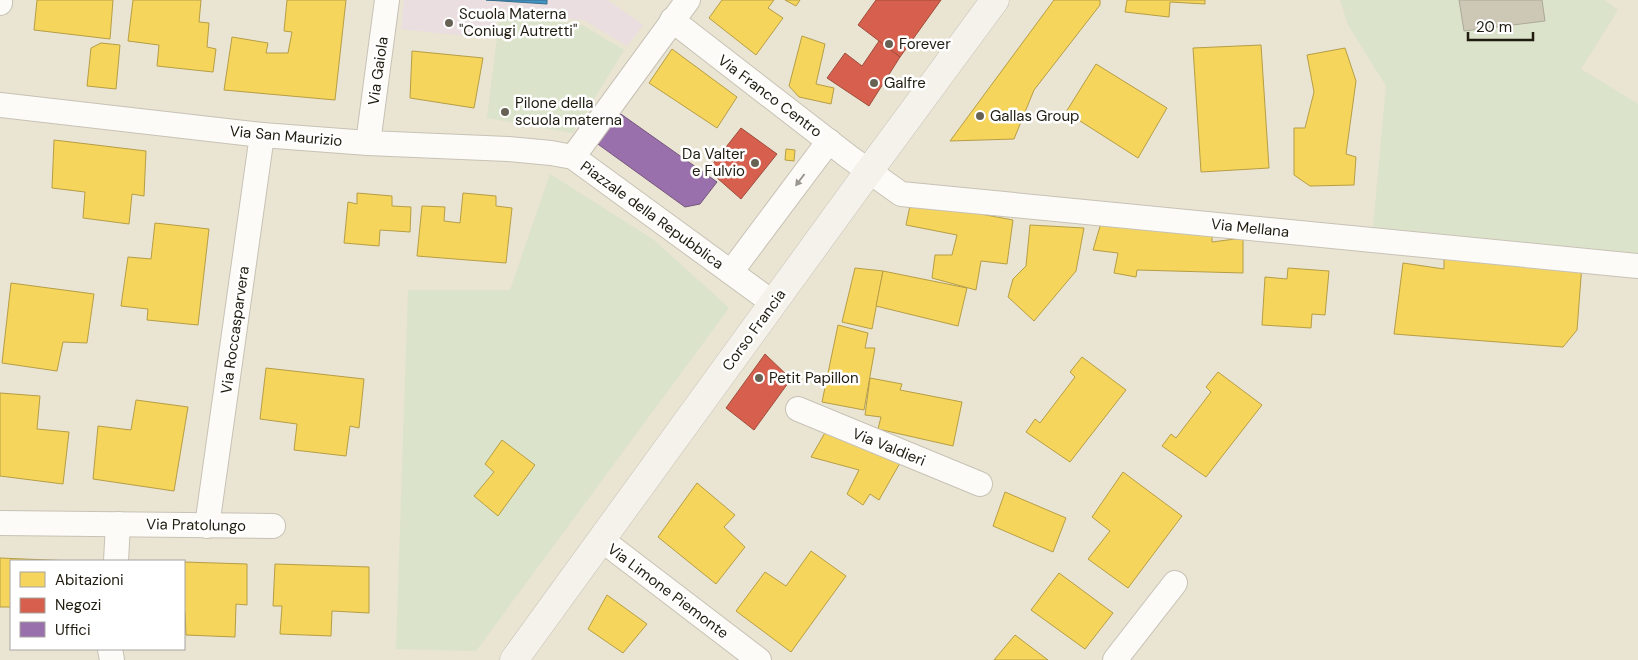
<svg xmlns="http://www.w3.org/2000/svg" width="1638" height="660" font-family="'DM Sans',sans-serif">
<rect width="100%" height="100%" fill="#eae4d3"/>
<path fill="#eadee0" d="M404 0H608L643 25 627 46 584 20 497 13 494 39 401 29Z"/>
<g fill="#dbe3ca">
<path d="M1340 0H1605L1618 10 1581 69 1638 104V253L1373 227 1386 86 1348 25Z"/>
<path d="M500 14 582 25 624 50 573 133 487 118Z"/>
<path d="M550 174 654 240 729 308 476 651 396 649 408 290H510Z"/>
</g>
<g fill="#f6d55c" stroke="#b69e45">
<path d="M37 0H113L110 39 34 30Z"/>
<path d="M133 0H201L199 22 209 23 207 47 216 49 213 72 157 66 159 45 128 41Z"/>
<path d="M287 0H346L335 100 224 90 232 37 268 43 266 53H288L292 32 284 31Z"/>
<path d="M722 0H774L768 8 783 18 756 55 709 18Z"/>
<path d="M785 0H800L796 6Z"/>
<path d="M1054 0H1100V5L1034 90 1014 139 950 141Z"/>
<path d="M1127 0H1205V4L1170 2 1169 17 1125 12Z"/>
<path d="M802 36 825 44 816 84 834 88 831 104 799 97 789 86Z"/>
<path d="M101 43 120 45 116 89 87 86 91 48Z"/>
<path d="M1261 45 1269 168 1201 172 1193 48Z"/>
<path d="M1345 48 1356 81 1346 154 1356 157 1354 185 1310 186 1294 175V128H1305L1314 92 1307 55Z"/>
<path d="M672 49 737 97 717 128 649 83Z"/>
<path d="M412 51 483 58 474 108 410 98Z"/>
<path d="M1096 64 1167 108 1138 158 1066 112Z"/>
<path d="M54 140 146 151 144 196 132 194 129 224 83 218 85 192 52 188Z"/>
<path d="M786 149 795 150 794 161 785 160Z"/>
<path d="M357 193 392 196V206L411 207 410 232 380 230 379 246 344 243 348 202 357 204Z"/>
<path d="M463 193 496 196V206L512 208 506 263 417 256 422 206 445 207 444 221 460 223Z"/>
<path d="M911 201 1013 220 1007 264 981 261 976 290 932 278 935 255H952L957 235 906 225Z"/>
<path d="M155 223 209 229 198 325 147 320 148 309 121 306 128 257 151 259Z"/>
<path d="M1101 223 1212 235V242L1243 238V273L1137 270 1136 277 1114 273 1118 253 1093 250Z"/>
<path d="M1030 225 1084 228 1076 271 1034 321 1008 297 1013 279 1026 266Z"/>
<path d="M1444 251 1582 264 1577 330 1563 347 1394 334 1403 263 1444 269Z"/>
<path d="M855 268 883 271 872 329 842 322Z"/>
<path d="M1288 268 1329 271 1325 315 1312 314 1311 328 1262 325 1265 277 1287 279Z"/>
<path d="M883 271 967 288 958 326 876 306Z"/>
<path d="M11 283 94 294 87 343 63 342 57 371 2 363Z"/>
<path d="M838 325 868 333 865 348H875L864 410 822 402Z"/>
<path d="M1082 357 1126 390 1070 462 1026 432 1035 419 1040 423 1075 377 1070 372Z"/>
<path d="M266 368 364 379 359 428 350 426 346 456 294 450 297 424 260 419Z"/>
<path d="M1218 372 1262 405 1206 477 1162 446 1171 434 1176 438 1211 392 1206 387Z"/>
<path d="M870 378 902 384 900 390 962 402 953 446 878 429 881 417 865 415Z"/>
<path d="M0 393 40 396 37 429 69 432 63 484 0 476Z"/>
<path d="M136 400 188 407 174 491 93 479 98 426 131 430Z"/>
<path d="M826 431 900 463 879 500 870 494 863 505 847 494 859 470 811 457Z"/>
<path d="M502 440 535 465 498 516 474 496 494 472 485 464Z"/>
<path d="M1123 472 1182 516 1128 588 1088 559 1110 531 1092 517Z"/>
<path d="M697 483 735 515 724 527 745 547 716 584 658 537Z"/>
<path d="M1005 492 1066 518 1053 552 993 526Z"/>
<path d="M811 551 846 576 791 652 736 611 765 572 786 586Z"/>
<path d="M0 558 72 561H11V607H0Z"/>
<path d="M184 562 247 564V605L236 604 235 637 186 635 185 612H184Z"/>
<path d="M275 564 369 567V613L332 611 331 636 280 634 282 606H273Z"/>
<path d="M1059 573 1113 613 1085 649 1031 610Z"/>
<path d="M607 595 647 624 623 653 588 629Z"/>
<path d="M1015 635 1048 660H994Z"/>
</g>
<g fill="#d6604d" stroke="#9f4c3b">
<path d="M876 0H941L900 57 858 25Z"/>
<path d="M879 41 900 57 869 106 827 78 845 53 862 66Z"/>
<path d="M741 128 777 154 741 199 708 170Z"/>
<path d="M765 354 791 379 754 430 726 408Z"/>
</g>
<path fill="#9970ab" stroke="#75577c" d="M618 112 717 182 700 204 685 207 595 142Z"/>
<path fill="#4393c3" stroke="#386f8d" d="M486 0H547V4Z"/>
<path fill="#cdc7b6" stroke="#aca89a" d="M1459 0H1542L1545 21 1464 31Z"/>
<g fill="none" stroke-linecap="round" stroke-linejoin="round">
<g stroke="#c7c2b5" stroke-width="26">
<g id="street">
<path d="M0 3V0"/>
<path d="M672 20 849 157 901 194 1638 266"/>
<path d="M0 105 262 135 368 143 508 149 551 153 573 157 773 303"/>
<path d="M368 143 387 0"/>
<path d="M573 157 688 0"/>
<path d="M731 272 829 141"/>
<path d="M798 409 980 484"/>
<path d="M0 523 273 526"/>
<path d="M207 526 262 135"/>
<path d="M602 540 759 660"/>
<path d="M116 561 118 524"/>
<path d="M110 649 112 660"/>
<path d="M1115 660 1175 583"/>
</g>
</g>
<g stroke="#c7c2b5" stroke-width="29">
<path id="secondary" d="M514 660 869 171 995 0"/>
</g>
<use href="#street" stroke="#fcfbf8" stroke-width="24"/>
<use href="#secondary" stroke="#f5f2ec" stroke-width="28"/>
</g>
<defs><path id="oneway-solid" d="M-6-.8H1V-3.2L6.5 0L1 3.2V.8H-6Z" transform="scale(1.25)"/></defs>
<use fill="#999790" href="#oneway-solid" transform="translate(800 180) rotate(127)"/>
<g fill="#676254" stroke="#fff" stroke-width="2">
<circle cx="449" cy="23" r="5"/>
<circle cx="889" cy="44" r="5"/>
<circle cx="874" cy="83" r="5"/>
<circle cx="505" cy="112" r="5"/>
<circle cx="980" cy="116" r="5"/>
<circle cx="755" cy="163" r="5"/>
<circle cx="759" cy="378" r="5"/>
</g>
<g text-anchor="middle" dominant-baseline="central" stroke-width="5" stroke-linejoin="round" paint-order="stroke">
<g font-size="15" fill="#201c10" stroke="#fff" text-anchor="start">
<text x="459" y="14">Scuola Materna<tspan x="459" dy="17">"Coniugi Autretti"</tspan></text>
<text x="899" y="44">Forever</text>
<text x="884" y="83">Galfre</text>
<text x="515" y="103">Pilone della<tspan x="515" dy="17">scuola materna</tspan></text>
<text x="990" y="116">Gallas Group</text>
<text x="745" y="154" text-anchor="end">Da Valter<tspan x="745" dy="17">e Fulvio</tspan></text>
<text x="769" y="378">Petit Papillon</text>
</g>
<g font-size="15" fill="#201c10" stroke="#fff">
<text transform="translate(378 71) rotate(-82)">Via Gaiola</text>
<text transform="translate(770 96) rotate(37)">Via Franco Centro</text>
<text transform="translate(286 136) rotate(5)">Via San Maurizio</text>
<text transform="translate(652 215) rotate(36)">Piazzale della Repubblica</text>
<text transform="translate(1250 228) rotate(6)">Via Mellana</text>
<text transform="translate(235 330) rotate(-82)">Via Roccasparvera</text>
<text transform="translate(754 330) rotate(-54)">Corso Francia</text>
<text transform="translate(889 447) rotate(22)">Via Valdieri</text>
<text transform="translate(196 525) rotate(1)">Via Pratolungo</text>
<text transform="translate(668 591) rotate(37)">Via Limone Piemonte</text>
</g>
</g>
<rect x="10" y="560" width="175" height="90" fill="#ffffff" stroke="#a6a49f"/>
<rect x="20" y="572" width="25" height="15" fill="#f6d55c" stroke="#a6a49f"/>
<text x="55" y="585" font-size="15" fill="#201c10">Abitazioni</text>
<rect x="20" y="598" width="25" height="15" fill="#d6604d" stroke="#a6a49f"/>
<text x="55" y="610" font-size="15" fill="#201c10">Negozi</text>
<rect x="20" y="622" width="25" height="15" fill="#9970ab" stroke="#a6a49f"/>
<text x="55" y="635" font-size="15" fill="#201c10">Uffici</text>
<path d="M1468 32v8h65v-8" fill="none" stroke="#201c10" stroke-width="2.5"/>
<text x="1476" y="32" font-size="15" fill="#201c10" stroke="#ffffff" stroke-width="4" paint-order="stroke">20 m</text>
</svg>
